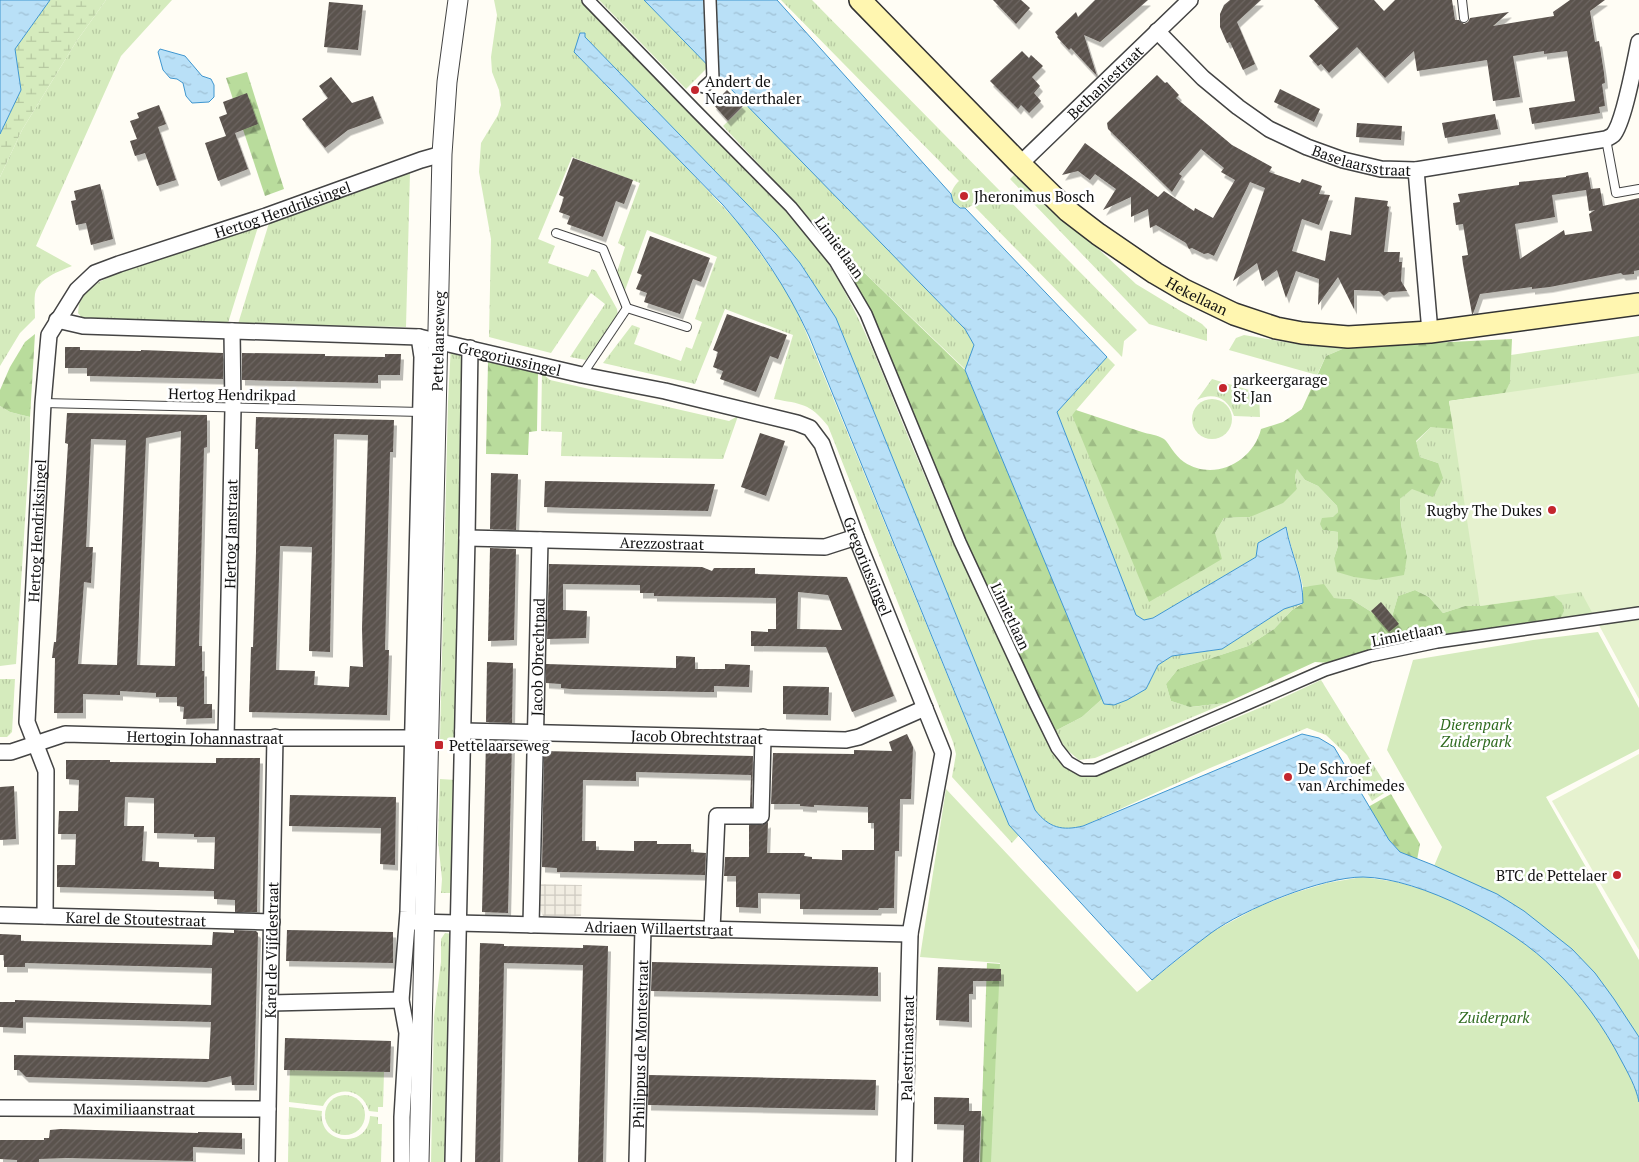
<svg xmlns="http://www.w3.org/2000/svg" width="1639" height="1162" font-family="'PT Serif',serif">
<defs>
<pattern id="grass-tufts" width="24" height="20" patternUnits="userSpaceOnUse" patternTransform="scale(1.25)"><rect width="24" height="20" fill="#d5ebbd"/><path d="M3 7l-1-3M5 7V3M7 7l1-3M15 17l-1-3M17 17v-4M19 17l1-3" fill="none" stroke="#b6c8a1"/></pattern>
<pattern id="forest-firs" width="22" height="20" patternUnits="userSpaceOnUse" patternTransform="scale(1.25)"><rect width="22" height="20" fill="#b9dc9c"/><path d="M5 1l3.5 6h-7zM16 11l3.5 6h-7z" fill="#9ebc85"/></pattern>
<pattern id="wetland-marsh" width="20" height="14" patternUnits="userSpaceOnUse" patternTransform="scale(1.25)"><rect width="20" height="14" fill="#d5ebbd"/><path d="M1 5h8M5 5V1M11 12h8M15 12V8" fill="none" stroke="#b6c8a1"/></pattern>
<pattern id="plaza-grid" width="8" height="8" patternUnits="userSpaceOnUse" patternTransform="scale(1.25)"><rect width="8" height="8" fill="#f1ede2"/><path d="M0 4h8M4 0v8" fill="none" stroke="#cecac1"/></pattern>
<pattern id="water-ripples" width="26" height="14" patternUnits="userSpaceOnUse" patternTransform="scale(1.25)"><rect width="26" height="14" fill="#b9e0f7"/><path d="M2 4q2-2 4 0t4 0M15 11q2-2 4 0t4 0" fill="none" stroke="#9ebfd3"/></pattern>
<pattern id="building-hatch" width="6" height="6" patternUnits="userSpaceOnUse" patternTransform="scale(1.25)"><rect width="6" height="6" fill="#5a524d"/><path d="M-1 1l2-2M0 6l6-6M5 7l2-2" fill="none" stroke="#6d6662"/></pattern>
<filter id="shadow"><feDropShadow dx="3" dy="5.5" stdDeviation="0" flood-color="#0004"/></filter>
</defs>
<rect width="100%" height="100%" fill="#fffdf5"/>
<g fill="url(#grass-tufts)">
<path d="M106 0H172L121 56 36 246 72 266C59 271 38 279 35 294 34 301 35 310 35 318L20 333 0 366V177L22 130 76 42Z"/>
<path d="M494 0H581L791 217C805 233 820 249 831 268 868 328 890 395 918 460 960 561 1009 659 1056 758 1066 770 1084 778 1099 775L1276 701 1321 680 1389 790 1372 801 1347 755 1326 735 1307 728 1210 768 1083 826C1062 831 1049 828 1035 810L836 318 800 263 776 234 585 37V33L574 52 674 154 741 226 786 290 796 308 1009 825 1019 835 1012 843 952 777 956 754 953 742 828 426C810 403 801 404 774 399L793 335 725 309 695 384 603 363 632 325 640 328 634 344 681 361 686 347 692 349 702 322 695 319 717 257 647 230 624 293 617 272 625 247 618 243 640 183 572 157 538 239 555 246 548 263 588 277 592 269 596 271 617 309 618 316 586 360 570 357 605 304 591 293 551 353 489 337 491 239 479 172 481 143 498 115 501 105 499 90 492 72 491 57 497 15Z"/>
<path d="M599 0H644L709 66 686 89Z"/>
<path d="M781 0H812L1137 330 1124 341 1122 357 973 205C965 210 960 208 953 202 949 193 953 187 959 181Z"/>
<path d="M746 104 965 329 974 345 965 369 849 258 842 264 823 233 723 126Z"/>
<path d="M410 172 406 327 238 324 269 223Z"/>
<path d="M1015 174 1043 203 1090 241 1136 284 1202 324 1207 329V341L1149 324 1010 179Z"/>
<path d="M258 227 228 323 92 322 82 318 78 313 79 304 85 293 99 282 122 271Z"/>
<path d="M1244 335 1291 343 1347 347 1326 356 1317 375 1229 350 1236 338Z"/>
<path d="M1639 336V610L1559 621 1480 606H1465L1443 613 1429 597 1415 590 1398 596 1391 620H1384L1351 599 1334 598 1311 586 1303 587C1299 567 1290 548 1287 528L1258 543 1256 557 1153 618 1144 620 1136 615 1057 412 1107 357 1115 365 1072 415 1215 533 1224 518 1250 517 1297 489 1295 476 1297 468 1305 480 1318 486 1337 506 1338 512 1323 530 1338 532V546L1334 558 1407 556 1401 524 1400 499 1438 463 1420 457 1416 442 1431 427 1510 382 1511 355Z"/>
<path d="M465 344 457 740H440L448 402 451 345Z"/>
<path d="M542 373 550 380 729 421 738 416 723 459 561 456 562 432 541 431Z"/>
<path d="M1212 379 1259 393 1260 417 1234 416C1229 399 1214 391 1197 400Z"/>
<circle cx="1212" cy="419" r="20"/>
<path d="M0 406 10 412 30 417V440L16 664 0 666Z"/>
<path d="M1302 603 1292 610 1274 629 1248 646 1178 669 1166 684 1171 701 1191 707 1226 703 1095 758 1079 760 1066 749 1055 731 1082 717 1102 699 1104 704 1146 689 1158 665 1172 656 1222 649 1284 609Z"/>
<path d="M0 679H15L12 732 7 737H0Z"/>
<path d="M440 779 456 780 453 893H441L442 879 438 841Z"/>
<path d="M445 933 453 934 448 1162H431L434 1017 441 962V939Z"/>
<path d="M290 1070 384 1072 383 1107H378V1112L369 1111C363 1088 334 1084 323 1106L289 1102Z"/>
<circle cx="345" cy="1115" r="20"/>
<path d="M289 1107 322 1111C317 1145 368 1150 370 1116L378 1117V1124H382L381 1162H288Z"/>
</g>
<g fill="url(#forest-firs)">
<path d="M247 72 284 189 265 196 226 78Z"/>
<path d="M849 258 965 370 1102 699 1082 717 1055 731 968 555 842 264Z"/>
<path d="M35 334 30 417 10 412 0 406V390L10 367 25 342Z"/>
<path d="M1512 339 1510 382 1505 393 1449 401 1454 429 1431 427 1416 441 1420 457 1438 463 1443 478 1433 497 1412 489 1400 499 1401 524 1407 556 1404 575 1376 580 1354 577 1337 572 1334 558 1338 546V532L1323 530 1320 524 1322 518 1333 517 1338 512 1337 506 1318 486 1305 480 1297 469 1295 476 1297 489 1283 503 1250 517 1224 518 1215 533 1222 559 1149 602 1072 415 1076 410C1098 417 1120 425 1142 432 1148 434 1158 435 1164 439 1169 443 1174 455 1184 462 1214 482 1253 462 1261 429L1283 422 1302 409 1326 356 1347 347Z"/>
<path d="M488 362 538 372 537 431 529 432 528 455 486 454Z"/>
<path d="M1324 584 1334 598 1351 599 1384 620H1391L1398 596 1415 590 1429 597 1443 613 1465 606H1480L1554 596 1562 603 1564 611 1559 621 1330 663 1315 662 1226 703 1190 707 1171 701 1166 684 1178 669 1248 646 1274 629 1292 610 1302 604 1303 587Z"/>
<path d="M1391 794 1420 844 1417 860 1400 852 1389 840 1368 807Z"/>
<path d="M987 963 1001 964 994 1162H980Z"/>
</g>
<path fill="url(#wetland-marsh)" d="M50 0H106L76 42 22 130 0 177V134L21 90 15 49Z"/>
<path fill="#d5ebbd" d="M1598 632 1639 708V749L1546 797 1639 960V1162H991L1000 963 920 957 946 789 1137 992 1212 932 1260 906 1294 893 1327 883 1362 877 1397 882 1424 890 1442 847 1387 750 1413 660 1533 640Z"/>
<g fill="#e6f2cf">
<path d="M1639 373V699L1581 592 1480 606 1449 401Z"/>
<path d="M1639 754V950L1552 801Z"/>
</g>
<path fill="url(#plaza-grid)" d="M532 884 582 885 581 916H543L538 905 539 900 531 898Z"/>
<g fill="url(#water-ripples)" stroke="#3f96cf">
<path d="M0 0H50L15 49 21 90 0 134Z"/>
<path d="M644 0H777L951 194 953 202 960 208H965L1107 357 1057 412 1136 615 1144 620 1153 618 1256 557 1258 543 1286 527C1291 555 1303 575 1303 603L1284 609 1222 649 1172 656 1158 665 1146 689 1127 700 1114 705 1104 704 965 370 974 345 965 329Z"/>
<path d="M580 33H585V37L776 234 800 263 836 318 1035 810C1049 828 1062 831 1083 826L1302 734 1319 738 1334 747 1389 840 1400 852 1433 865 1497 894 1524 911 1572 949 1595 973 1614 999 1639 1037V1102C1636 1087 1628 1073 1621 1060 1604 1027 1581 995 1554 969 1513 927 1421 878 1363 877 1322 877 1244 909 1211 933 1191 948 1171 964 1152 980L1009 825 809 336C787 288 758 245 723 205L574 52Z"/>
<path d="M160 49 185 56 202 76 211 79 214 85V97L209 102 192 103 186 96 183 83 177 79 170 78 163 70 158 52Z"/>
</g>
<g fill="url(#building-hatch)" fill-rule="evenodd" filter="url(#shadow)">
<path d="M993 0H1021L1030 8 1016 24Z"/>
<path d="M1095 0H1148L1100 42 1084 35 1097 76 1071 48 1069 50 1057 37 1058 36 1055 32 1076 12 1078 17Z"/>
<path d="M1230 0H1261L1237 22 1255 64 1243 70 1230 42 1227 43 1220 27V14L1224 5Z"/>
<path d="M1314 0H1374L1384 11 1395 0H1452L1455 20H1459L1464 24 1468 22 1470 18 1509 12 1493 26 1554 16 1553 12 1570 0H1605L1590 11 1595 42 1599 41 1604 73 1605 83 1602 84 1605 106 1599 107 1600 113 1532 124 1529 108 1575 101 1567 51 1544 54V51L1513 56 1520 97 1493 101 1487 60 1417 71 1414 51 1385 78 1357 47 1329 73 1321 64 1318 66 1309 56 1339 28Z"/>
<path d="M329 2 363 5 358 50 324 47Z"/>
<path d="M1022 51 1029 58 1031 55 1043 66 1032 77 1040 86 1034 93 1041 101 1029 113 1021 105 1018 109 990 81Z"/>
<path d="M1157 75 1165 83 1167 82 1179 95 1176 98 1232 145 1272 167 1269 172 1300 183 1302 179 1322 186 1319 194 1330 195 1319 225 1302 219 1292 251 1325 261 1330 231 1351 235 1355 197 1388 201 1387 206 1389 207 1384 252H1400L1399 262H1402L1401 281 1407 291 1389 292 1384 296 1379 291 1354 290V309L1338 277 1318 305 1319 279 1296 271 1286 298 1277 270 1262 281 1257 263 1233 281 1265 188 1250 182 1214 256 1208 253 1204 254 1192 248 1189 249 1186 243 1156 225 1150 228 1148 209 1131 217V197L1103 210 1116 189 1095 174 1090 180 1078 171 1062 175 1085 143 1158 197 1164 191 1194 211 1195 208 1213 218 1235 180 1221 172 1224 168 1201 149 1179 174 1182 176 1172 192 1108 129 1107 123Z"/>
<path d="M331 77 352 103 373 96 381 118 348 130 325 148 302 119 328 98 319 86Z"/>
<path d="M1280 89 1320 109 1314 122 1274 102Z"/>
<path d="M727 90 743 106 728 121 713 104Z"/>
<path d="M247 93 258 124 235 133 248 169 218 181 205 143 226 136 219 117 227 114 223 102Z"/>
<path d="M159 105 166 124 158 127 176 180 157 186 145 153 135 156 130 141 137 139 130 121 139 118 137 113Z"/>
<path d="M1495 114 1498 129 1445 138 1442 123Z"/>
<path d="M1357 123 1402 126 1401 140 1356 137Z"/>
<path d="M573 158 633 180 624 204 616 201 603 237 567 224 570 216 559 212 564 197 559 195Z"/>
<path d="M1588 172 1591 189 1600 188 1603 206 1639 198V270L1634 271V274L1623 275 1621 273 1550 287 1532 289V287L1480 294 1473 314H1472L1463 264 1462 256 1468 255 1463 224 1456 225 1453 203 1460 202 1458 194 1519 185V182L1566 177V176ZM1586 190 1589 211 1595 210 1589 214 1592 231 1565 235 1564 230 1520 259 1515 224 1555 217 1552 195Z"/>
<path d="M100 184 113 239 91 245 86 223 76 225 71 201 76 200 74 191Z"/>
<path d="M650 236 710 258 701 282 693 279 680 314 644 302 647 293 636 289 642 275 637 273Z"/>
<path d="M727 314 787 335 778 359 770 356 756 392 720 379 723 371 713 367 718 352 713 350Z"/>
<path d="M65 347H80V350L141 351V350L223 353V379L87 376V368H65Z"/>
<path d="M242 353 325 354V356L385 357V354H401L400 375H378V383L242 380Z"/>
<path d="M67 413 207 415V447L204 448 199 646H202V671H204V704H212V718L183 719 184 707 177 706V697H156V693L120 691V695L83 694V713H54L55 658H52L54 642H56L68 444 65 443ZM181 431 175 666 137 665 146 438ZM91 439 126 440 117 665 78 664 84 582 91 583 93 547H86Z"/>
<path d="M256 417 394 420 393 452H390L385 650H389L387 715 249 712 251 647H253L256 552 258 449H255ZM334 434 368 435 362 628 363 667 350 666 349 687 314 685 315 671 276 670 280 546 312 547 309 651 330 652Z"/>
<path d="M760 433 785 441 766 496 741 487Z"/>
<path d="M491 473 518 474 516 530 490 529Z"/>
<path d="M545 481 658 483 715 484 708 511 570 508 544 507Z"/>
<path d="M490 548 516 549 514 640 488 641Z"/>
<path d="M549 564 702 567 712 571 714 568H755V574L847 577 894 696 852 712 826 647 751 646V631L768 632V629H776V598L654 596V593H640V585L563 584V610L587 611 586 638 547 639ZM798 592 828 595 842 630 797 629Z"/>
<path d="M1381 602 1399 624 1389 632 1371 611Z"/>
<path d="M676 656 695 657V669H725V664L750 665 749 687 714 686V692H704L571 689 561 688V684L546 683V664L676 668Z"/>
<path d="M487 662 513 663 512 723 486 722Z"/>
<path d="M783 686 829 687 828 715 783 714Z"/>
<path d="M907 734 913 747 911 799H900L899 851H895L894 908H879L878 910 800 909V894L758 893V908L736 907V876H724L725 857H749V825H761L768 822 767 853H805L804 856 812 857V859L842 860V850H874V823H868V807L814 805V807L800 806V804H771L773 753 854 754V750L892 751 889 742Z"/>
<path d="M486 741 512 742V743L508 913 482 912Z"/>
<path d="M544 751 753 756 752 807H750L751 775 636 772V781L583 780 582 841H596V850L634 851V841H657V844H691V852L706 853 705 875 557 872V868L542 867Z"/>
<path d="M216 758H260L257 912H235V900L214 899V891L57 887V865H75L76 834H58L59 811H78L79 780 66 779V760H110V762L216 763ZM125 797 154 798V833L194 834V837H215L214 869 159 867V862L142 861 144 826H124Z"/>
<path d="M14 786 16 839 0 840V787Z"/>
<path d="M290 795 396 797 395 865 380 864 381 828 289 826Z"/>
<path d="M234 930 256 931 258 933 254 1085H232L231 1076 206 1082 26 1077 19 1070H14V1055L209 1059 211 1022 23 1017V1028L0 1027V1002H15V1000L211 1005 212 968 25 963V967H4V955H0V934L21 935V941L212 945 213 932 234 933Z"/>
<path d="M287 930 393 932V963L286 961Z"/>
<path d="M480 943 504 944V946L583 948V945L608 946 603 1162H578L583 965 504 963 500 1162H475Z"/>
<path d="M652 962 878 967V996L651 991Z"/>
<path d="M938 967 1001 969V981H973V994H969V1022L936 1020Z"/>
<path d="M285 1038 391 1041 390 1072 284 1070Z"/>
<path d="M649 1075 876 1080 875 1110 648 1105Z"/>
<path d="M934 1097 969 1098V1111H981L979 1162H963L964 1125 934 1124Z"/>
<path d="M61 1129 198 1133V1132L242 1133V1149L193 1147V1161L67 1158 39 1159V1162H17V1160L0 1159V1140H44V1138H49L50 1130Z"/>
</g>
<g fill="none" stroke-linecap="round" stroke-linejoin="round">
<g stroke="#444" stroke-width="10">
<g id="service">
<path d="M1462 0 1464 18"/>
<path d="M1606 139 1616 193 1639 189"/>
<path d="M556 233 603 249 627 308"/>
<path d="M627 308 687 327"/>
<path d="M582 375 627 308"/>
<path d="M43 403 421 412"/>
</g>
</g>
<g stroke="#444" stroke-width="14">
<g id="pedestrian">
<path d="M588 0 696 111 791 207 835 261 866 314 960 542 1033 699 1057 748 1068 762 1082 770H1095L1325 670 1370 656 1437 642 1639 613"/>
<path d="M704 87 713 79 710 0"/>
</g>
</g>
<g stroke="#444" stroke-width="18">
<g id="minor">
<path id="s1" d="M1157 31 1203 78 1238 107 1269 129 1307 147 1343 160 1381 169 1416 170 1606 139C1608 138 1612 136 1613 135 1624 123 1635 60 1639 42"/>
<path id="s2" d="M1020 164 1190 0"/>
<path d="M1416 170 1430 332"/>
<path id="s3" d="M57 320 83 326 419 337 582 375 665 391 797 423 810 428 822 444 856 537 943 753 910 934 904 1162"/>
<path id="s4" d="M467 538 825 547 856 537"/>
<path id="s5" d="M463 731 846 740 859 737 925 708"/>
<path id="s6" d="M226 738 233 408 232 331"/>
<path id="s7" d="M0 752H11L65 734 215 738H412"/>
<path id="s8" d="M0 915 272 922"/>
<path id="s9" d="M45 916 46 771 27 722 43 403 49 335 77 290 95 273 119 264 266 216 421 160 442 154"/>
<path id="s10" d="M414 922 910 934"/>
<path id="s11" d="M531 925 540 540"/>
<path d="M712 930 717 816H761L763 737"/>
<path d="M270 1003 401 1000"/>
<path id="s12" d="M0 1108 268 1109"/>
<path id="s13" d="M267 1162 275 737"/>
<path d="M402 1162V1117L407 1033 401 1000 408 912 410 845 422 357 419 337"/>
<path d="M453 1162 467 538 470 348"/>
<path id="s14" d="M637 1162 643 928"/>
</g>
</g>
<g stroke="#444" stroke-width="21">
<g id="tertiary">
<path id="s15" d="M419 1162 442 154 447 82 458 0"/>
</g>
</g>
<g stroke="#333" stroke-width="24">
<g id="secondary">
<path id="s16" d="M860 0 1020 164 1068 211 1098 234 1155 273 1184 290 1234 314 1276 328 1302 333 1348 337 1430 332 1639 304"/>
</g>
</g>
<use href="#service" stroke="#fff" stroke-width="8"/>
<use href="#pedestrian" stroke="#fff" stroke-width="11"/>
<use href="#minor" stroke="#fff" stroke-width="15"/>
<use href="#tertiary" stroke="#fff" stroke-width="19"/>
<use href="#secondary" stroke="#fff6b0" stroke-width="21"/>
</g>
<g fill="#c4262e" stroke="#fff" stroke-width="2">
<circle cx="695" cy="90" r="5"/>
<circle cx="964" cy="196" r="5"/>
<circle cx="1223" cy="388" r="5"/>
<circle cx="1552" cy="510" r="5"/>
<rect x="434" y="740" width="10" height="10" rx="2.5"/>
<circle cx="1288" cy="777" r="5"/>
<circle cx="1617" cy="875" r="5"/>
</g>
<g text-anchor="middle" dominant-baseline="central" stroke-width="5" stroke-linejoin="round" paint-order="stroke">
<g font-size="15" fill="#111" stroke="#fff" text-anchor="start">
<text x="705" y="81">Andert de<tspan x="705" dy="17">Neanderthaler</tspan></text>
<text x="974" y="196">Jheronimus Bosch</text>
<text x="1233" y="379">parkeergarage<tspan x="1233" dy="17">St Jan</tspan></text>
<text x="1542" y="510" text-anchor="end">Rugby The Dukes</text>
<text x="449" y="745">Pettelaarseweg</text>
<text x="1298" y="768">De Schroef<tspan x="1298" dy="17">van Archimedes</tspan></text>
<text x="1607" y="875" text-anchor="end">BTC de Pettelaer</text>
</g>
<g font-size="15" fill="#111" stroke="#fff">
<text stroke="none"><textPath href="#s2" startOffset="118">Bethaniestraat</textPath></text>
<text stroke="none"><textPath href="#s1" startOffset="248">Baselaarsstraat</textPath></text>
<text stroke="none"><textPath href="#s9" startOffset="861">Hertog Hendriksingel</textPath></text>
<text transform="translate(840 247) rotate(54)">Limietlaan</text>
<text stroke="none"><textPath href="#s16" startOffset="451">Hekellaan</textPath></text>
<text stroke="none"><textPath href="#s15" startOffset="821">Pettelaarseweg</textPath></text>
<text stroke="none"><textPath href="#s3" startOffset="456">Gregoriussingel</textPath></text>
<text transform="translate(232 394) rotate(1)">Hertog Hendrikpad</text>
<text stroke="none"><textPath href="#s9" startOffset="389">Hertog Hendriksingel</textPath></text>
<text stroke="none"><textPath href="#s6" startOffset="204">Hertog Janstraat</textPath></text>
<text stroke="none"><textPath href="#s4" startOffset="195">Arezzostraat</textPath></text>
<text stroke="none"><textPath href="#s3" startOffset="915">Gregoriussingel</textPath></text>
<text transform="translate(1011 616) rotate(65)">Limietlaan</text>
<text transform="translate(1407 634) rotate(-11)">Limietlaan</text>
<text stroke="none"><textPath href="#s11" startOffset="268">Jacob Obrechtpad</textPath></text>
<text stroke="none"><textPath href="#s7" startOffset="208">Hertogin Johannastraat</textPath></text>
<text stroke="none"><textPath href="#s5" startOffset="234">Jacob Obrechtstraat</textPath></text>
<text stroke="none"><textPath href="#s8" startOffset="136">Karel de Stoutestraat</textPath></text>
<text stroke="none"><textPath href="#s10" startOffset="245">Adriaen Willaertstraat</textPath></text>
<text stroke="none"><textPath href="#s13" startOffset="212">Karel de Vijfdestraat</textPath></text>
<text stroke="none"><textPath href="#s14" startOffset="118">Philippus de Montestraat</textPath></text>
<text transform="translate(907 1048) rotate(-89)">Palestrinastraat</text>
<text stroke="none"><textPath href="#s12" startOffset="134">Maximiliaanstraat</textPath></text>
</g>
<g font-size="15" font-style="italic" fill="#2f6b1f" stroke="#fff">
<text x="1476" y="724">Dierenpark<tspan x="1476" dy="17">Zuiderpark</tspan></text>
<text x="1494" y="1017">Zuiderpark</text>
</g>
</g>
</svg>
